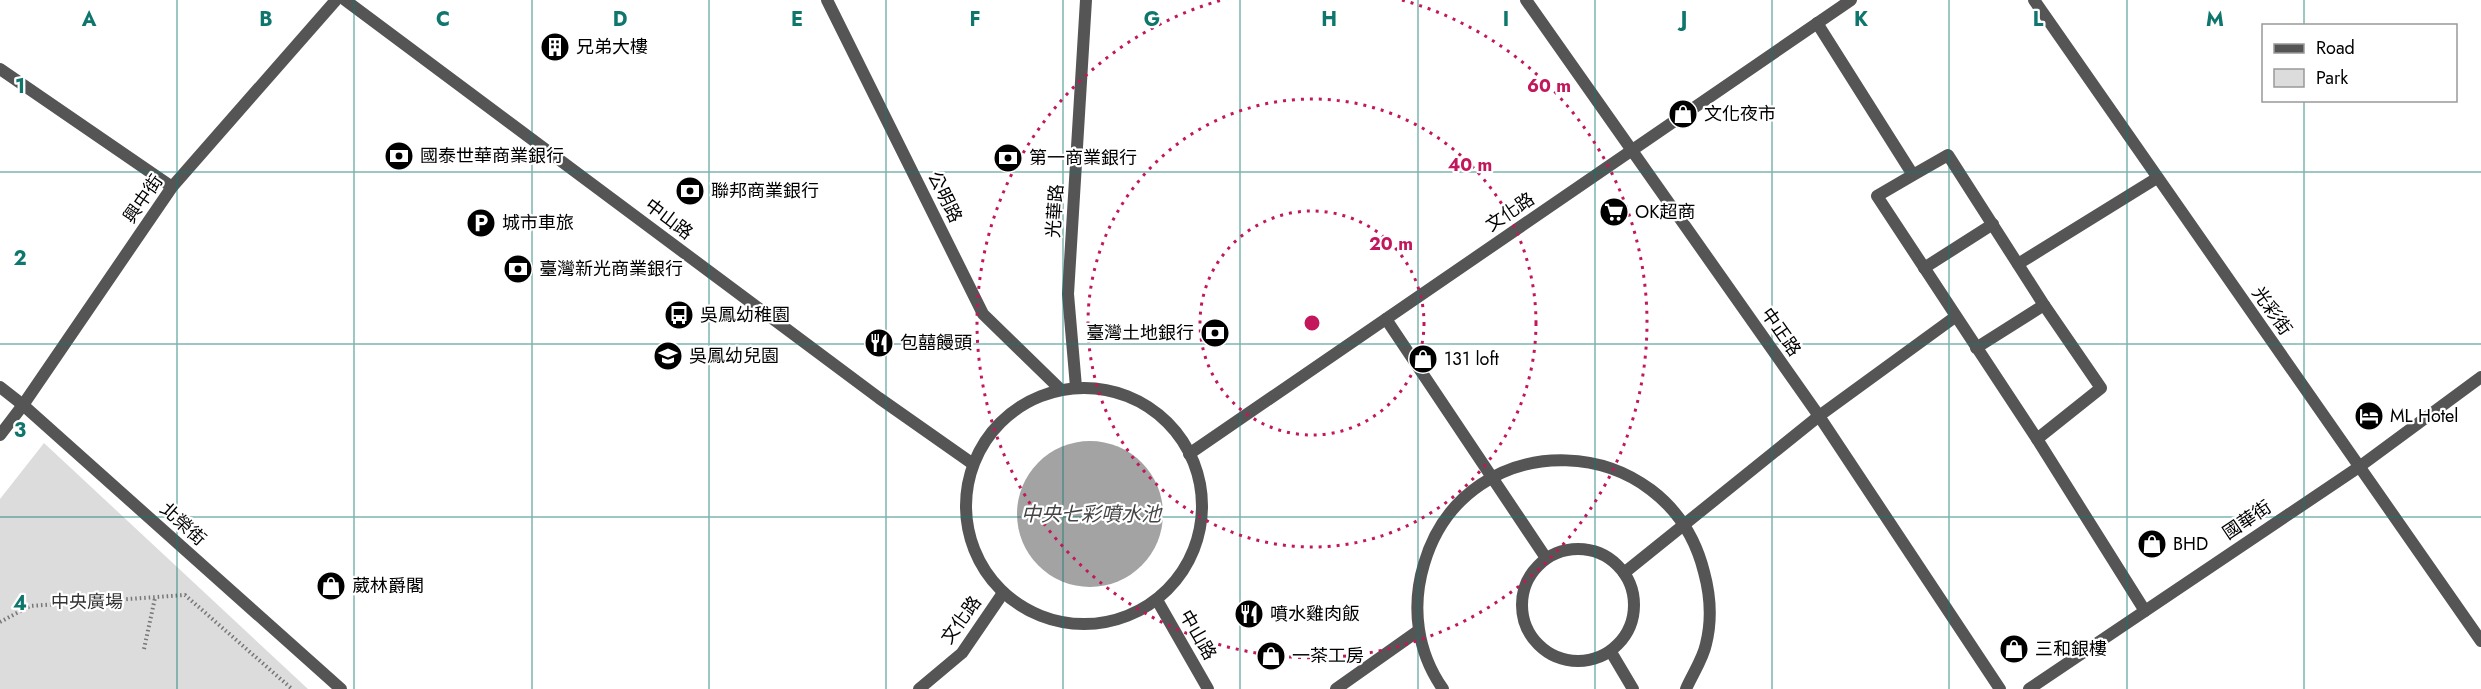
<svg xmlns="http://www.w3.org/2000/svg" width="2481" height="689" font-family="Jost,'Noto Sans TC',sans-serif">
<rect width="100%" height="100%" fill="#fff"/>
<path fill="#dcdcdc" d="M44 443 308 689H0V499Z"/>
<circle fill="#a3a3a3" cx="1090" cy="514" r="73"/>
<g fill="none" stroke-linecap="round" stroke-linejoin="round">
<g stroke="#777" stroke-width="4" stroke-dasharray="1.5 3" stroke-linecap="butt">
<path d="M0 622 30 606 185 595 292 689"/>
<path d="M144 649 155 598"/>
</g>
<g stroke="#555" stroke-width="12">
<path d="M1817 23 1913 175 1877 196 2037 439 2101 388 2044 305 1948 155 1913 175"/>
<path d="M2018 264 2157 178"/>
<path d="M1924 268 1993 224"/>
<path d="M1386 319 1546 558"/>
<path d="M1976 348 2044 305"/>
<path d="M2037 439 2145 611"/>
<circle cx="1578" cy="605" r="56"/>
<path d="M1624 573 1819 416 1955 317"/>
<path d="M1611 652 1633 689"/>
<path d="M1336 689 1418 631"/>
<path d="M1443 689C1417 652 1411 607 1424 564 1466 421 1668 428 1704 572 1710 594 1712 620 1706 644 1703 659 1692 675 1686 689"/>
</g>
<g stroke="#555" stroke-width="12">
<path d="M1526 0 1819 416 2000 689"/>
<path d="M2034 0 2481 641"/>
<path d="M0 69 172 187"/>
<path d="M0 387 23 405 341 689"/>
<path d="M1076 387 1068 294 1086 0"/>
<path d="M0 435 23 405 172 187 336 0"/>
<path d="M1189 454 1851 0"/>
<path d="M2029 689 2359 467 2481 377"/>
</g>
<g stroke="#555" stroke-width="12">
<path d="M345 0 879 398 973 464"/>
<path d="M827 0 983 314 1059 388"/>
<circle cx="1084" cy="506" r="118"/>
<path d="M1157 600 1208 689"/>
<path d="M919 689 962 653 1003 593"/>
</g>
</g>
<path fill="none" stroke="#0f766e" stroke-width="1.5" stroke-opacity="0.55" d="M177 0V689M354 0V689M532 0V689M709 0V689M886 0V689M1063 0V689M1240 0V689M1418 0V689M1595 0V689M1772 0V689M1949 0V689M2127 0V689M2304 0V26M2304 100V689M0 172H2481M0 344H2481M0 517H2481"/>
<g fill="none" stroke="#c2185b" stroke-width="3" stroke-dasharray="3 6">
<circle cx="1312" cy="323" r="112"/>
<circle cx="1312" cy="323" r="224"/>
<path d="M1402 0A335 335 0 1 1 1222 0"/>
</g>
<defs>
<g id="building-disc" transform="scale(1.5)"><circle r="9.5" fill="#000" stroke="#fff"/><path d="M-4-6H4V6H1V3H-1V6H-4ZM-2.5-4.3h1.7v1.8h-1.7ZM.8-4.3h1.7v1.8H.8ZM-2.5-1h1.7V.8h-1.7ZM.8-1h1.7V.8H.8Z" fill="#fff"/></g>
<g id="shop-disc" transform="scale(1.5)"><circle r="9.5" fill="#000" stroke="#fff"/><path d="M-5-2.5h2.3a2.7 3.5 0 0 1 5.4 0H5L5.5 6h-11ZM-1.5-2.5h3a1.5 2.3 0 0 0-3 0Z" fill="#fff"/></g>
<g id="bank-disc" transform="scale(1.5)"><circle r="9.5" fill="#000" stroke="#fff"/><path d="M-6-4H6V4H-6ZM0-2.3a2.3 2.3 0 1 0 0 4.6a2.3 2.3 0 1 0 0-4.6Z" fill="#fff"/></g>
<g id="supermarket-disc" transform="scale(1.5)"><circle r="9.5" fill="#000" stroke="#fff"/><path d="M-6-5.5h2.5l.6 2H6L4.5 2H-2.5L-4.4-4H-6ZM-1.5 3.2a1.3 1.3 0 1 0 .1 0ZM3 3.2a1.3 1.3 0 1 0 .1 0Z" fill="#fff"/></g>
<g id="parking-disc" transform="scale(1.5)"><circle r="9.5" fill="#000" stroke="#fff"/><path d="M-3.5-5.5H1a3.5 3.5 0 0 1 0 7H-1V5.5H-3.5ZM-1-3.4V-.6H.8a1.4 1.4 0 0 0 0-2.8Z" fill="#fff"/></g>
<g id="bus-disc" transform="scale(1.5)"><circle r="9.5" fill="#000" stroke="#fff"/><path d="M-5-6H5V4H4V6H2V4H-2V6H-4V4H-5ZM-3.5-4V0h7V-4ZM-3.5 1.2v1.5H-2V1.2ZM2 1.2v1.5H3.5V1.2Z" fill="#fff"/></g>
<g id="restaurant-disc" transform="scale(1.5)"><circle r="9.5" fill="#000" stroke="#fff"/><path d="M-5-6h1v4h1v-4h1v4h1v-4h1v5L-1.5 .5V6h-2V.5L-5-1ZM5-6V6H3V1.5H1.5Q1.5-4 5-6Z" fill="#fff"/></g>
<g id="school-disc" transform="scale(1.5)"><circle r="9.5" fill="#000" stroke="#fff"/><path d="M0-5L7-2L0 1L-7-2ZM-4 1L0 2.5L4 1V4Q0 6-4 4Z" fill="#fff"/></g>
<g id="hotel-disc" transform="scale(1.5)"><circle r="9.5" fill="#000" stroke="#fff"/><path d="M-6-4.5h1.5V1H6V5H4.5V3h-9V5H-6ZM-4 0a1.8 1.8 0 1 1 3.6 0ZM.5 0V-2.5h3Q6-2.5 6 0Z" fill="#fff"/></g>
</defs>
<g fill-rule="evenodd">
<use href="#building-disc" x="555" y="47"/>
<use href="#shop-disc" x="1683" y="114"/>
<use href="#bank-disc" x="399" y="156"/>
<use href="#bank-disc" x="1008" y="158"/>
<use href="#bank-disc" x="690" y="191"/>
<use href="#supermarket-disc" x="1614" y="212"/>
<use href="#parking-disc" x="481" y="223"/>
<use href="#bank-disc" x="518" y="269"/>
<use href="#bus-disc" x="679" y="315"/>
<use href="#bank-disc" x="1215" y="333"/>
<use href="#restaurant-disc" x="879" y="343"/>
<use href="#school-disc" x="668" y="356"/>
<use href="#shop-disc" x="1423" y="359"/>
<use href="#hotel-disc" x="2369" y="416"/>
<use href="#shop-disc" x="2152" y="544"/>
<use href="#shop-disc" x="331" y="586"/>
<use href="#restaurant-disc" x="1249" y="614"/>
<use href="#shop-disc" x="2014" y="649"/>
<use href="#shop-disc" x="1271" y="656"/>
</g>
<g text-anchor="middle" dominant-baseline="central" stroke-width="4.5" stroke-linejoin="round" paint-order="stroke">
<g font-size="18" fill="#000" stroke="#fff" text-anchor="start">
<text x="576" y="47">兄弟大樓</text>
<text x="1704" y="114">文化夜市</text>
<text x="420" y="156">國泰世華商業銀行</text>
<text x="1029" y="158">第一商業銀行</text>
<text x="711" y="191">聯邦商業銀行</text>
<text x="1635" y="212">OK超商</text>
<text x="502" y="223">城市車旅</text>
<text x="539" y="269">臺灣新光商業銀行</text>
<text x="700" y="315">吳鳳幼稚園</text>
<text x="1194" y="333" text-anchor="end">臺灣土地銀行</text>
<text x="900" y="343">包囍饅頭</text>
<text x="689" y="356">吳鳳幼兒園</text>
<text x="1444" y="359">131 loft</text>
<text x="2390" y="416">ML Hotel</text>
<text x="2173" y="544">BHD</text>
<text x="352" y="586">葳林爵閣</text>
<text x="1270" y="614">噴水雞肉飯</text>
<text x="2035" y="649">三和銀樓</text>
<text x="1292" y="656">一茶工房</text>
</g>
<g font-size="18" fill="#000" stroke="#fff">
<text transform="translate(945 197) rotate(64)">公明路</text>
<text transform="translate(143 199) rotate(-55)">興中街</text>
<text transform="translate(1055 211) rotate(-86)">光華路</text>
<text transform="translate(1510 212) rotate(-34)">文化路</text>
<text transform="translate(669 219) rotate(37)">中山路</text>
<text transform="translate(2272 311) rotate(55)">光彩街</text>
<text transform="translate(1781 332) rotate(55)">中正路</text>
<text transform="translate(2247 520) rotate(-34)">國華街</text>
<text transform="translate(183 524) rotate(42)">北榮街</text>
<text transform="translate(961 620) rotate(-54)">文化路</text>
<text transform="translate(1198 635) rotate(60)">中山路</text>
</g>
<g font-size="18" fill="#333" stroke="#fff">
<text x="87" y="602">中央廣場</text>
</g>
<g font-size="20" font-style="italic" fill="#444" stroke="#fff">
<text x="1091" y="514">中央七彩噴水池</text>
</g>
</g>
<g font-size="20" text-anchor="middle" font-weight="bold" fill="#0f766e" stroke="#fff" stroke-width="4.5" stroke-linejoin="round" paint-order="stroke">
<text x="89" y="26">A</text>
<text x="266" y="26">B</text>
<text x="443" y="26">C</text>
<text x="620" y="26">D</text>
<text x="797" y="26">E</text>
<text x="975" y="26">F</text>
<text x="1152" y="26">G</text>
<text x="1329" y="26">H</text>
<text x="1506" y="26">I</text>
<text x="1684" y="26">J</text>
<text x="1861" y="26">K</text>
<text x="2038" y="26">L</text>
<text x="2215" y="26">M</text>
<text x="20" y="93">1</text>
<text x="20" y="265">2</text>
<text x="20" y="437">3</text>
<text x="20" y="610">4</text>
</g>
<circle cx="1312" cy="323" r="9" fill="#c2185b" stroke="#fff" stroke-width="3"/>
<g font-size="18" text-anchor="middle" font-weight="bold" fill="#c2185b" stroke="#fff" stroke-width="4.5" stroke-linejoin="round" paint-order="stroke">
<text x="1549" y="92">60 m</text>
<text x="1470" y="171">40 m</text>
<text x="1391" y="250">20 m</text>
</g>
<rect x="2262" y="24" width="195" height="78" fill="#ffffff" stroke="#999999" stroke-width="1.5"/>
<rect x="2274" y="44" width="30" height="9" fill="#555555" stroke="#999999" stroke-width="1.5"/>
<text x="2316" y="54" font-size="18" fill="#000000">Road</text>
<rect x="2274" y="69" width="30" height="18" fill="#dcdcdc" stroke="#999999" stroke-width="1.5"/>
<text x="2316" y="84" font-size="18" fill="#000000">Park</text>
</svg>
